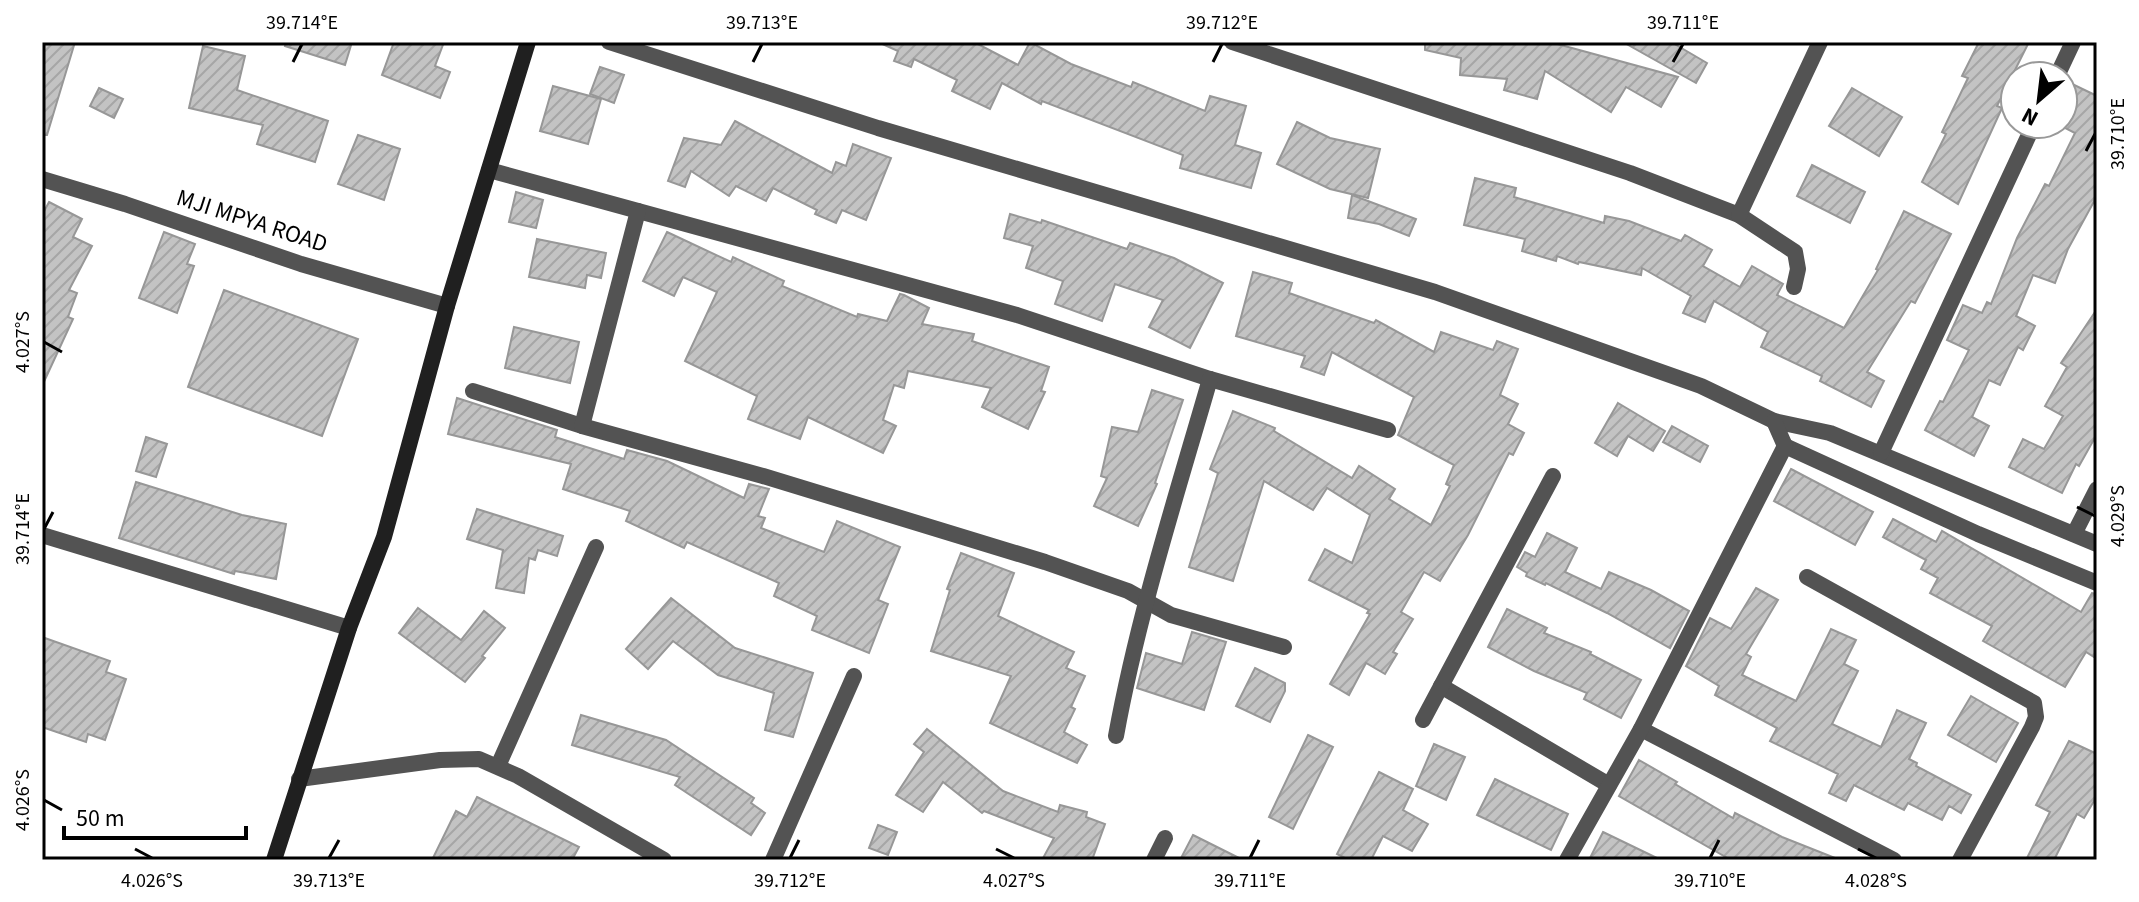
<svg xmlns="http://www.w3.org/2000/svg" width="2139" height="902" font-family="'Source Sans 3',sans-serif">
<defs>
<pattern id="building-hatch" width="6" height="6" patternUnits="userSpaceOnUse" patternTransform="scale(2)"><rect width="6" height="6" fill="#c3c3c3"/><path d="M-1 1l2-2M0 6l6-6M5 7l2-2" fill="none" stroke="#a6a6a6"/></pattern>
</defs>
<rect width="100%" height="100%" fill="#fff"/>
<g fill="url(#building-hatch)" stroke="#979797" stroke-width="2">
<path d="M42 42H75L47 135H42Z"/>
<path d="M286 42H352L345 65 285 46Z"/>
<path d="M394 42H444L435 66 450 72 440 98 382 75Z"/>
<path d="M878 42H974L1018 65 1030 42 1071 64 1131 87 1133 82 1205 111 1210 96 1246 106 1235 145 1261 153 1251 188 1180 168 1183 155 1042 101 1041 104 1002 83 990 109 952 91 957 80 914 59 911 67 894 61 898 51Z"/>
<path d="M1425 42H1550L1678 77 1661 107 1626 87 1611 112 1545 71 1537 99 1504 90 1507 79 1460 75 1461 58 1425 50Z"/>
<path d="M1623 42H1671L1707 63 1696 83Z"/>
<path d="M1979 42H2029L1997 106 2002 108 1958 204 1922 182 1946 134 1942 132 1968 78 1962 76Z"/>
<path d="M203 46 245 56 237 90 328 121 315 162 257 144 263 125 189 108Z"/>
<path d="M600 67 624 75 614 103 590 94Z"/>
<path d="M2068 82 2097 96V196L2068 249 2055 283 2033 275 2016 316 2035 326 2023 350 2018 347 2000 385 1989 380 1972 417 1989 426 1974 456 1925 430 1940 401 1943 402 1969 350 1947 340 1963 305 1982 313 1987 302 1991 304 2017 238 2045 184 2049 186 2075 133 2063 127V94Z"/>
<path d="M553 86 601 99 588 144 540 131Z"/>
<path d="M99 88 123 99 114 118 90 106Z"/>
<path d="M1852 88 1902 117 1879 156 1829 126Z"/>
<path d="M735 121 832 173 836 162 846 166 853 144 891 158 866 220 842 210 836 223 815 214 817 210 773 188 766 201 736 186 729 196 691 171 685 187 668 181 684 138 721 145Z"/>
<path d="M1297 122 1330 138 1380 149 1368 198 1330 189 1277 164Z"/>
<path d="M358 135 400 149 384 200 338 184Z"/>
<path d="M1812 165 1865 192 1850 223 1797 196Z"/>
<path d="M1475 178 1516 188 1514 197 1604 223 1605 216 1629 221 1681 241 1685 235 1712 250 1703 266 1740 287 1752 266 1783 284 1777 295 1844 328 1878 270 1876 269 1904 211 1951 234 1915 303 1911 301 1867 372 1884 381 1871 407 1820 381 1822 376 1761 347 1768 332 1714 301 1705 322 1683 313 1691 296 1642 268 1641 275 1579 262 1578 264 1557 256 1556 261 1522 251 1525 239 1464 225Z"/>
<path d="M516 192 543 200 536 228 509 222Z"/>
<path d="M1352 195 1416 219 1409 236 1379 224 1348 218Z"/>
<path d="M49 202 82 219 73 237 92 246 69 290 77 293 68 317 73 319 42 386V215Z"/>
<path d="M1010 214 1041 223 1042 220 1127 249 1130 243 1174 258 1223 283 1190 348 1149 327 1163 300 1115 284 1102 321 1055 304 1063 281 1026 268 1033 246 1004 238Z"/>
<path d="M164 232 195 244 187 264 194 266 177 313 139 298Z"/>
<path d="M667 232 731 262 733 257 784 281 782 286 857 317 858 314 887 321 900 294 904 295 929 308 922 324 974 334 972 341 1049 367 1041 391 1045 392 1028 429 982 407 991 388 908 371 904 388 894 385 883 420 896 426 883 453 808 417 800 439 748 419 757 396 685 361 717 292 683 277 674 296 643 281Z"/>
<path d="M537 239 606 253 601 278 587 275 585 288 529 277Z"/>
<path d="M1253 272 1292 283 1289 293 1374 323 1376 320 1434 352 1441 332 1493 350 1497 341 1518 349 1500 395 1518 404 1508 424 1524 433 1513 455 1509 453 1468 535 1440 581 1424 572 1401 612 1413 619 1393 652 1397 654 1385 674 1366 663 1349 695 1330 684 1370 614 1367 613 1369 610 1309 580 1325 549 1352 563 1370 515 1327 488 1313 510 1264 481 1233 581 1189 567 1218 473 1210 469 1233 411 1275 428 1274 431 1352 478 1359 466 1395 489 1389 499 1431 525 1450 486 1446 484 1454 465 1398 435 1414 397 1332 352 1324 375 1301 367 1305 356 1236 336Z"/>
<path d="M224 290 358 339 322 436 188 387Z"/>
<path d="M2097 309V434L2079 466 2076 464 2062 493 2009 467 2023 439 2044 449 2063 416 2045 406 2067 367 2061 363Z"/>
<path d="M514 327 579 342 570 383 505 368Z"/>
<path d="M1152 390 1183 400 1155 483 1157 484 1138 526 1094 506 1107 478 1101 476 1112 427 1138 432Z"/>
<path d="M457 398 557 430 555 437 624 459 627 450 667 461 744 498 749 484 769 489 758 516 765 518 761 528 824 552 837 521 900 547 878 600 888 604 869 653 812 630 817 616 774 596 779 583 687 542 684 548 626 521 630 511 563 489 571 464 448 434Z"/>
<path d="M1618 403 1665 431 1653 451 1628 436 1617 456 1595 443Z"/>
<path d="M1672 426 1708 446 1700 462 1663 442Z"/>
<path d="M146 437 167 444 156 477 136 471Z"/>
<path d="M1791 469 1873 512 1855 545 1774 501Z"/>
<path d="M136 482 242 515 286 524 276 579 235 571 234 574 119 538Z"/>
<path d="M477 509 563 536 557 556 538 550 535 560 529 558 524 593 496 588 503 550 467 539Z"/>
<path d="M1893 519 1936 542 1942 531 2081 612 2092 593 2097 594V659L2086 652 2065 687 1983 641 1992 626 1930 593 1938 578 1921 569 1926 560 1883 537Z"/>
<path d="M1547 533 1577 548 1565 572 1601 589 1609 572 1651 590 1689 611 1670 648 1607 613 1546 583 1545 585 1526 576 1527 573 1517 567 1525 552 1535 557Z"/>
<path d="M961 553 1014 573 998 616 1074 652 1066 668 1085 676 1071 707 1075 709 1064 732 1087 745 1077 763 990 723 1011 676 931 651 950 590 947 589Z"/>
<path d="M1756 588 1778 600 1746 654 1751 657 1742 675 1796 701 1831 629 1856 640 1844 664 1858 671 1832 724 1881 747 1897 710 1926 723 1909 759 1917 763 1916 766 1971 795 1961 813 1949 806 1942 820 1908 803 1904 810 1854 785 1846 801 1829 793 1838 774 1770 741 1777 728 1715 695 1719 686 1686 666 1710 618 1731 629Z"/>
<path d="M671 598 735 648 813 673 793 737 765 730 774 693 718 675 673 641 648 669 626 649Z"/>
<path d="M418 608 461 640 484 611 505 628 482 656 485 658 465 682 399 633Z"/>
<path d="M1507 609 1547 628 1544 633 1591 652 1590 654 1641 680 1621 718 1584 699 1587 693 1534 671 1488 647Z"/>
<path d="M1192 632 1226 642 1204 710 1137 688 1146 653 1182 664Z"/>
<path d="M42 637 110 661 106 672 126 679 105 740 88 734 86 742 42 727Z"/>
<path d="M1255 668 1285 683V691L1270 722 1236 706Z"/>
<path d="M1971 696 2018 723 1996 762 1948 735Z"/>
<path d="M581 715 666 740 754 798 751 803 765 813 751 835 675 785 680 777 572 745Z"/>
<path d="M927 729 1003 791 1058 812 1060 805 1087 812 1086 817 1105 824 1092 860H1042L1054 838 984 811 982 813 943 782 923 812 896 795 924 752 914 744Z"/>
<path d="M1308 735 1333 747 1293 829 1269 817Z"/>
<path d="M2069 741 2097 754V796L2084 818 2077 814 2054 860H2026L2050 812 2036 805Z"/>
<path d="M1434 744 1465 757 1446 800 1416 786Z"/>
<path d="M1639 760 1677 782 1675 784 1733 818 1735 813 1782 837 1840 860H1731L1619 796Z"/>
<path d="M1379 772 1413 789 1403 810 1428 824 1412 851 1383 836 1371 860H1349L1337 854Z"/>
<path d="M1495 779 1568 814 1551 850 1477 815Z"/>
<path d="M477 797 579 847 572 860H432L456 811 467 817Z"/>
<path d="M878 825 897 832 888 855 869 848Z"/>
<path d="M1603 832 1661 860H1589Z"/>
<path d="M1193 835 1243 860H1180Z"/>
</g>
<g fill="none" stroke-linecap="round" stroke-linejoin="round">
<g stroke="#535353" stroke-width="16">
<path d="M609 42 878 128 1435 292 1701 386 1774 421 1830 433 2097 544"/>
<path d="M1232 42 1630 173 1739 215 1795 252 1798 269 1794 287"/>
<path d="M2057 76 2073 42"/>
<path d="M489 170 1017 315 1210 379 1388 430"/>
<path d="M42 179 125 204 301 264 447 306"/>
<path d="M1739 215 1820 42"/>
<path d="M473 391 582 426 763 476 1045 562 1128 591 1171 615 1284 647"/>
<path d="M582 426 638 211"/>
<path d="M1785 446 1978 534 2097 583"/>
<path d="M1881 453 2034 124"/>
<path d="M2074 534 2097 489"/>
<path d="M42 535 349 628"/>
<path d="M1807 577 2034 703 2036 717 2032 727 1960 860"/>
<path d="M1441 686 1609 785"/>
<path d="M1423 720 1553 476"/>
<path d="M1641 729 1894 860"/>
<path d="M1116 736C1138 615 1176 497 1210 379"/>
<path d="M498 766 596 547"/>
<path d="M299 779 440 760 479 759 518 776 664 860"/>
<path d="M773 860 854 676"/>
<path d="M1154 860 1165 838"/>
<path d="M1567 860 1641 729 1785 446 1774 421"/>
</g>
<path stroke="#202020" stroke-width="16" d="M274 860 349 628 384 537 447 306 528 42"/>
</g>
<path fill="none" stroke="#000" stroke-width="3" d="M293 62 302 44M753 62 762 44M1213 62 1222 44M1673 62 1683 44M2086 151 2095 134M44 342 62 352M2077 507 2095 516M44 529 53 512M44 800 62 810M135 849 152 858M996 849 1014 858M1858 849 1876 858M329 858 339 840M790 858 799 840M1250 858 1259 840M1710 858 1719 840"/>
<g text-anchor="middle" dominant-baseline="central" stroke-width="6" stroke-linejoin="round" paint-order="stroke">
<g font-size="24" fill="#000" stroke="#fff">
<text transform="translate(252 221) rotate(18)">MJI MPYA ROAD</text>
</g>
</g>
<rect width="2139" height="902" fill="none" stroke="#ffffff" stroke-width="88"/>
<g transform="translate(2039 100) rotate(208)"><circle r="38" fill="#ffffff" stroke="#999999" stroke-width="2"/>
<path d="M0-6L14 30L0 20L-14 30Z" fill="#000000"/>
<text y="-12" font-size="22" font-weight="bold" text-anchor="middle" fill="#000000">N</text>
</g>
<path d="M64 826v12h182v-12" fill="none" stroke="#000000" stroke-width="4"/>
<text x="76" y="826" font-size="24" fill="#000000" stroke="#ffffff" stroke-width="6" paint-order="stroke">50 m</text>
<rect x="44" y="44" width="2051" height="814" fill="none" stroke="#000" stroke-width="3"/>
<g font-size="20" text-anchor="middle" fill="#000">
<text x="302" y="29">39.714°E</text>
<text x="762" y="29">39.713°E</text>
<text x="1222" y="29">39.712°E</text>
<text x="1683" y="29">39.711°E</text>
<text transform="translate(2117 134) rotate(-90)" y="7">39.710°E</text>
<text transform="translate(22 342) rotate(-90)" y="7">4.027°S</text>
<text transform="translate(2117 516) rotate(-90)" y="7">4.029°S</text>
<text transform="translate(22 529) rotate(-90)" y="7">39.714°E</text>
<text transform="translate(22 800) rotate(-90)" y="7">4.026°S</text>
<text x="152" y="887">4.026°S</text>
<text x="329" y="887">39.713°E</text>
<text x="790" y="887">39.712°E</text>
<text x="1014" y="887">4.027°S</text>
<text x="1250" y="887">39.711°E</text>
<text x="1710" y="887">39.710°E</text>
<text x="1876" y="887">4.028°S</text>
</g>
</svg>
